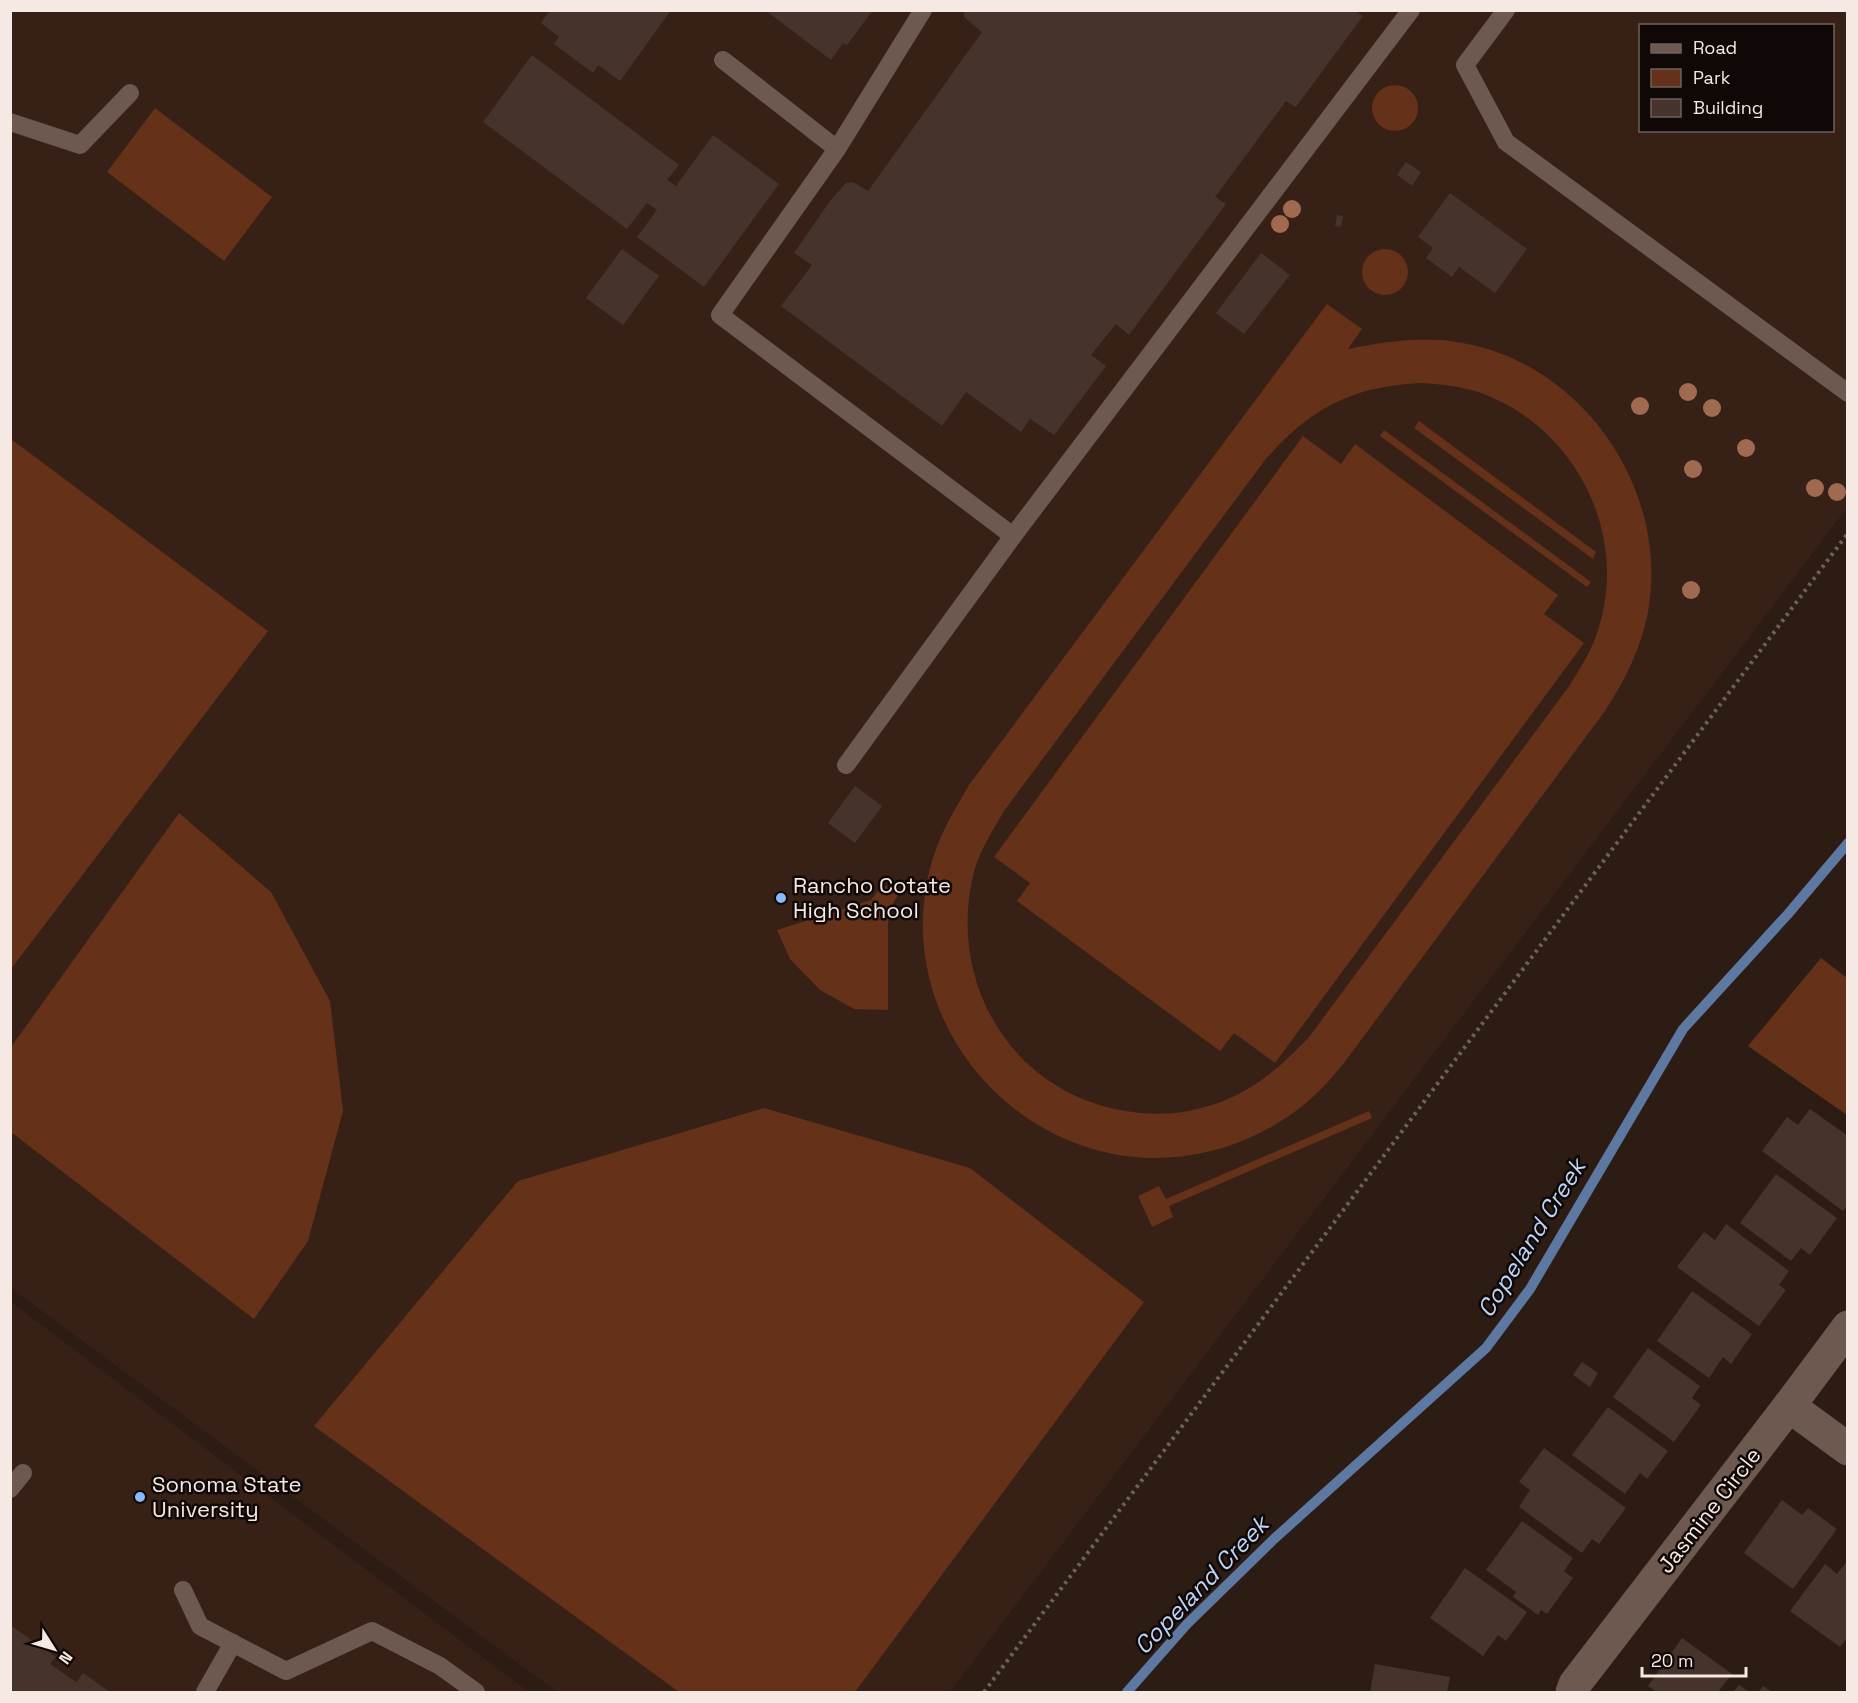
<svg xmlns="http://www.w3.org/2000/svg" width="1858" height="1703" font-family="'Space Grotesk',sans-serif">
<rect width="100%" height="100%" fill="#2c1c14"/>
<g fill="#372016" fill-rule="evenodd">
<path d="M11 11H1847V508L950 1692H557L11 1288ZM1640 26H1832V130H1640Z"/>
<path d="M11 1302 529 1692H11Z"/>
</g>
<g fill="#653119" fill-rule="evenodd">
<circle cx="1395" cy="108" r="23"/>
<path d="M155 108 272 197 224 261 107 172Z"/>
<circle cx="1385" cy="272" r="23"/>
<path d="M1327 304 1362 329 1348 349C1384 342 1419 336 1456 342 1581 360 1670 488 1648 612 1641 649 1625 680 1605 711L1344 1063C1335 1073 1327 1084 1317 1093 1288 1121 1249 1142 1211 1151 1038 1194 881 1028 933 858 941 832 955 809 969 785ZM1420 383C1440 384 1459 386 1478 392 1575 425 1631 535 1597 633 1591 652 1580 668 1570 685L1309 1037C1278 1070 1246 1097 1201 1108 1173 1116 1143 1115 1115 1109 1007 1086 947 977 974 872 980 850 993 830 1004 811L1265 460C1311 408 1350 387 1420 383Z"/>
<path d="M1419 421 1596 552 1593 559 1414 428Z"/>
<path d="M1384 430 1591 582 1587 587 1380 436Z"/>
<path d="M1303 436 1341 464 1355 444 1558 595 1544 614 1584 643 1275 1063 1234 1033 1220 1051 1017 901 1030 883 994 857Z"/>
<path d="M11 439 268 631 11 969H10Z"/>
<path d="M179 813 271 892 330 1001 343 1111 308 1241 254 1319 11 1132V1047Z"/>
<path d="M883 884 898 895 888 912V1010L854 1009 820 990 790 959 777 930 871 900Z"/>
<path d="M1821 958 1847 978V1115L1748 1046Z"/>
<path d="M764 1108 970 1168 1144 1302 855 1692H679L314 1426 518 1181Z"/>
<path d="M1369 1111 1372 1118 1169 1206 1173 1217 1152 1227 1138 1196 1159 1186 1166 1199Z"/>
</g>
<g fill="none" stroke-linecap="round" stroke-linejoin="round">
<path stroke="#5d78a1" stroke-width="10" d="M1127 1692 1187 1624 1274 1539 1486 1348 1530 1289 1683 1029 1788 914 1848 843"/>
</g>
<g fill="#46342c">
<path d="M550 10H671L620 81 598 65 593 73 554 44 559 37 541 23Z"/>
<path d="M765 10H873L847 45 843 43 831 60Z"/>
<path d="M964 10H1353L1363 16 1296 107 1286 101 1215 197 1226 204 1129 335 1116 324 1091 355 1106 366 1054 435 1030 419 1021 432 966 392 942 426 781 306 812 265 794 253 830 201 846 183 853 182 868 191 982 32 964 17Z"/>
<path d="M532 55 679 165 667 180 676 186 713 135 779 184 704 287 637 237 657 210 647 203 627 229 483 122Z"/>
<path d="M1406 162 1421 172 1412 186 1397 175Z"/>
<path d="M1450 193 1527 249 1495 293 1459 267 1452 277 1426 258 1433 248 1418 237Z"/>
<path d="M1337 215 1343 216 1341 227 1335 226Z"/>
<path d="M622 249 659 276 623 325 586 298Z"/>
<path d="M1261 253 1290 275 1244 334 1216 313Z"/>
<path d="M855 786 882 806 855 843 828 823Z"/>
<path d="M1810 1109 1848 1136V1205L1843 1211 1762 1151 1787 1117 1798 1125Z"/>
<path d="M1776 1174 1837 1218 1810 1255 1801 1248 1791 1261 1740 1223Z"/>
<path d="M1726 1224 1789 1271 1779 1285 1786 1290 1759 1326 1677 1267 1704 1232 1715 1240Z"/>
<path d="M1692 1291 1752 1334 1731 1364 1723 1357 1709 1378 1657 1341Z"/>
<path d="M1648 1348 1700 1386 1692 1398 1701 1405 1674 1442 1613 1397Z"/>
<path d="M1582 1362 1598 1373 1590 1387 1573 1375Z"/>
<path d="M1608 1407 1668 1451 1647 1479 1640 1473 1625 1494 1572 1455Z"/>
<path d="M1544 1448 1626 1508 1599 1544 1592 1539 1582 1553 1519 1507 1530 1490 1519 1482Z"/>
<path d="M1782 1500 1802 1515 1808 1508 1837 1529 1793 1589 1744 1553Z"/>
<path d="M1522 1521 1573 1558 1564 1571 1573 1578 1547 1614 1541 1610 1538 1615 1513 1597 1516 1592 1486 1570Z"/>
<path d="M1848 1560V1637L1840 1647 1790 1611 1825 1564 1837 1574Z"/>
<path d="M1465 1568 1527 1612 1506 1641 1498 1635 1483 1656 1430 1618Z"/>
<path d="M10 1625 56 1657 50 1664 76 1682 83 1673 110 1692H10Z"/>
<path d="M1682 1638 1732 1674 1718 1692H1657L1648 1686Z"/>
<path d="M1375 1664 1450 1677 1447 1692H1370Z"/>
<path d="M1739 1685 1749 1692H1733Z"/>
<path d="M1763 1686 1772 1692H1759Z"/>
</g>
<g fill="none" stroke-linecap="round" stroke-linejoin="round">
<path stroke="#6f6059" stroke-width="4" stroke-dasharray="3 4.5" stroke-linecap="butt" d="M984 1692 1848 533"/>
<g stroke="#6d5950" stroke-width="18">
<path d="M923 10 837 149 720 315 1013 536 1411 10"/>
<path d="M1506 10 1465 65 1506 142 1848 393"/>
<path d="M723 60 837 149"/>
<path d="M10 122 80 145 130 93"/>
<path d="M846 765 1013 536"/>
<path d="M10 1489 23 1473"/>
<path d="M183 1590 200 1626 286 1671 372 1631 440 1666 476 1692"/>
<path d="M205 1692 233 1643"/>
</g>
<g stroke="#6d5950" stroke-width="33">
<path d="M1789 1406 1848 1449"/>
<path d="M1572 1692 1575 1684 1789 1406 1848 1327"/>
</g>
</g>
<g fill="#a06a51">
<circle cx="1292" cy="209" r="9"/>
<circle cx="1280" cy="224" r="9"/>
<circle cx="1688" cy="392" r="9"/>
<circle cx="1640" cy="406" r="9"/>
<circle cx="1712" cy="408" r="9"/>
<circle cx="1746" cy="448" r="9"/>
<circle cx="1693" cy="469" r="9"/>
<circle cx="1815" cy="488" r="9"/>
<circle cx="1837" cy="492" r="9"/>
<circle cx="1691" cy="590" r="9"/>
</g>
<g fill="#8bbafc" stroke="#0f0806" stroke-width="2">
<circle cx="781" cy="898" r="6"/>
<circle cx="140" cy="1497" r="6"/>
</g>
<g text-anchor="middle" dominant-baseline="central" stroke-width="5" stroke-linejoin="round" paint-order="stroke">
<g font-size="22" fill="#f6e9e4" stroke="#0f0806" text-anchor="start">
<text x="793" y="885">Rancho Cotate<tspan x="793" dy="25">High School</tspan></text>
<text x="152" y="1484">Sonoma State<tspan x="152" dy="25">University</tspan></text>
</g>
<g font-size="22" fill="#f6e9e4" stroke="#0f0806">
<text transform="translate(1709 1510) rotate(-52)">Jasmine Circle</text>
</g>
<g font-size="24" font-style="italic" fill="#bcd5f8" stroke="#0f0806">
<text transform="translate(1531 1238) rotate(-58)">Copeland Creek</text>
<text transform="translate(1201 1585) rotate(-46)">Copeland Creek</text>
</g>
</g>
<rect width="1858" height="1703" fill="none" stroke="#f6e9e4" stroke-width="24"/>
<rect x="1639" y="24" width="195" height="108" fill="#0f0806" stroke="#6b625f" stroke-width="1.5"/>
<rect x="1651" y="44" width="30" height="9" fill="#6d5950" stroke="#6b625f" stroke-width="1.5"/>
<text x="1693" y="54" font-size="18" fill="#f6e9e4">Road</text>
<rect x="1651" y="69" width="30" height="18" fill="#653119" stroke="#6b625f" stroke-width="1.5"/>
<text x="1693" y="84" font-size="18" fill="#f6e9e4">Park</text>
<rect x="1651" y="99" width="30" height="18" fill="#46342c" stroke="#6b625f" stroke-width="1.5"/>
<text x="1693" y="114" font-size="18" fill="#f6e9e4">Building</text>
<g transform="translate(54 1649) rotate(127)" stroke="#0f0806" stroke-width="4.5" paint-order="stroke">
<path d="M0-4.5L10 22L0 15L-10 22Z" fill="#f6e9e4"/>
<text y="-9" font-size="16" font-weight="bold" text-anchor="middle" fill="#f6e9e4">N</text>
</g>
<path d="M1642 1667v9h104v-9" fill="none" stroke="#f6e9e4" stroke-width="3"/>
<text x="1651" y="1667" font-size="18" fill="#f6e9e4" stroke="#0f0806" stroke-width="4.5" paint-order="stroke">20 m</text>
</svg>
